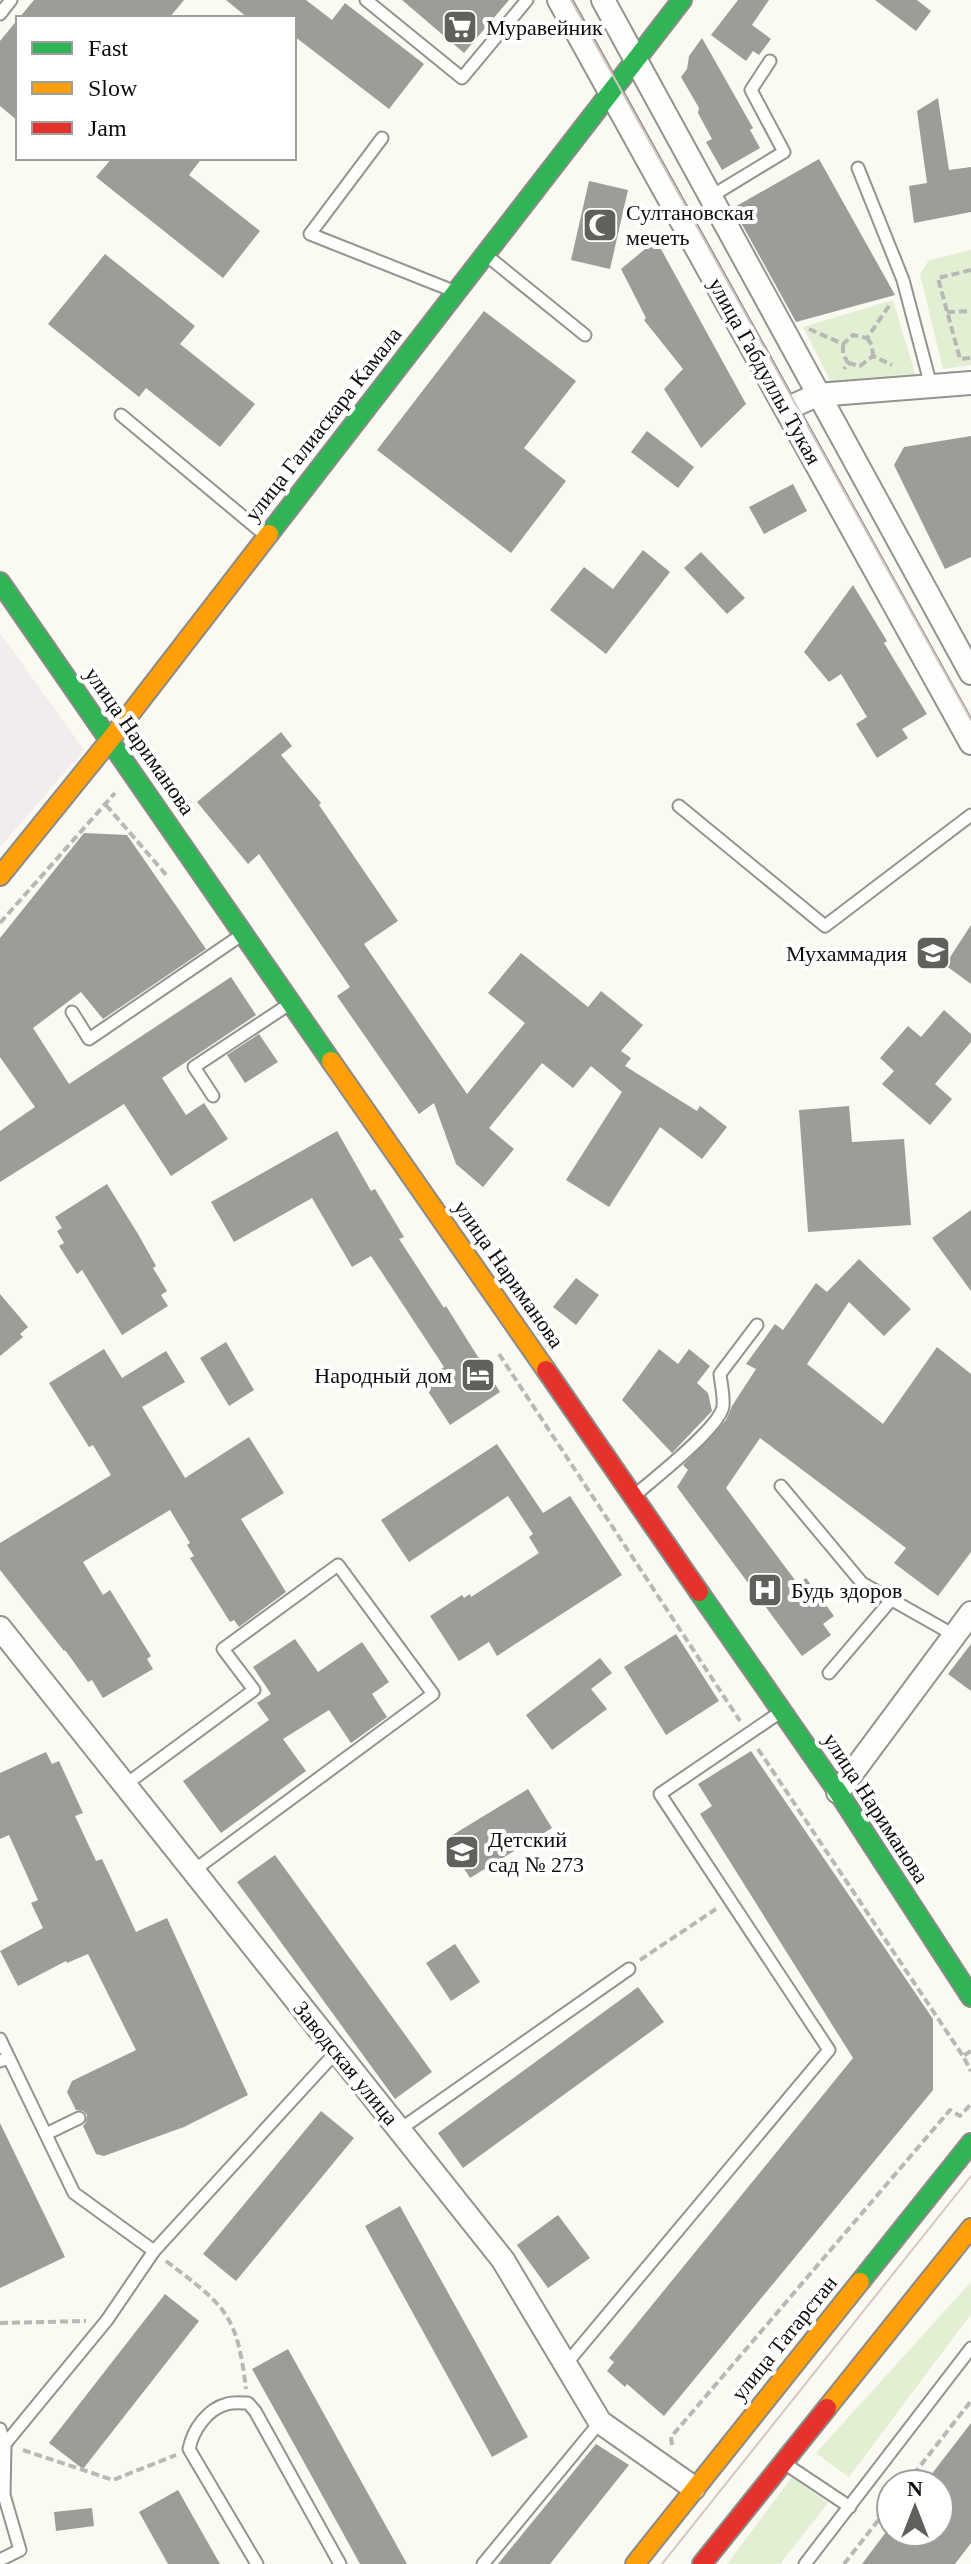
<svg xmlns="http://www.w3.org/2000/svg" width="971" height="2564" font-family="'Times New Roman',serif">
<rect width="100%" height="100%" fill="#faf9f2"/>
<path fill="#f2ecef" d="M0 633 84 750 0 847Z"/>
<g fill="#e3efd3">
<path d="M971 250V365L943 369 920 274 929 260Z"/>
<path d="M893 300 916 377 833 386 803 327Z"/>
<path d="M971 2282V2314L849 2477 816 2453Z"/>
<path d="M792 2477 828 2503 780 2564H727Z"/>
</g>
<g fill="#9d9c98">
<path d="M34 0H184L169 18H19Z"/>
<path d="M226 0H306L332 20 345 3 424 64 389 109 294 36V18H248Z"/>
<path d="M402 0H509L464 53Z"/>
<path d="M738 0H769L752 25 771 39 759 55 753 51 746 61 711 35Z"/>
<path d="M875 0H917L931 11 916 31Z"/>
<path d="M18 19V121L0 106V41Z"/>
<path d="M702 38 753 128 750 130 760 148 722 170 706 142 712 139 698 113 699 108 681 77 687 69 689 56Z"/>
<path d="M938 98 949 170 971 167V212L914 223 909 186 927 183 917 111Z"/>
<path d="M112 158H202L189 175 260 231 223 278 96 177Z"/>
<path d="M819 159 895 295 796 322 733 208Z"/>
<path d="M589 181 628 190 610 269 571 260Z"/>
<path d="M656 240 746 404 701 448 664 389 683 369 644 320 646 318 621 269Z"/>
<path d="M105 254 195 326 180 344 255 404 220 447 146 388 139 397 48 324Z"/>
<path d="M484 311 576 381 524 448 566 481 511 553 377 450Z"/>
<path d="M647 431 694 467 678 488 631 452Z"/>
<path d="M971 436V557L945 569 894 465 904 447Z"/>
<path d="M793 484 807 511 764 534 749 507Z"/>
<path d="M643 550 670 572 606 654 550 610 584 567 613 589Z"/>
<path d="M701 552 745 598 727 614 684 568Z"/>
<path d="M853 585 887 641 884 643 927 714 902 729 908 738 877 758 856 724 867 717 841 674 829 682 804 652Z"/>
<path d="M281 732 292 746 281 755 321 803 319 805 398 921 364 944 467 1094 525 1023 488 993 521 953 588 1007 601 991 643 1025 621 1051 631 1058 625 1066 697 1111 700 1106 727 1127 702 1159 660 1127 609 1207 566 1180 622 1092 591 1066 573 1088 542 1063 489 1128 514 1149 483 1187 456 1164 434 1103 419 1114 337 996 350 987 259 854 248 864 197 802Z"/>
<path d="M84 833 127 835 206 949 103 1019 81 992 33 1028 69 1084 231 977 256 1015 162 1078 186 1115 204 1103 228 1139 171 1176 124 1104 0 1182V1131L35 1107 0 1057V938Z"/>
<path d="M971 925V984L945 965Z"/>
<path d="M944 1010 971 1034V1042L935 1084 952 1099 930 1125 882 1084 894 1071 880 1058 908 1026 921 1037Z"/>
<path d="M259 1034 278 1062 245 1083 227 1055Z"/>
<path d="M849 1106 852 1142 904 1139 911 1225 808 1232 799 1110Z"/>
<path d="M337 1131 371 1191 375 1189 404 1237 399 1239 444 1308 446 1306 500 1392 450 1425 422 1382 444 1367 371 1256 352 1267 312 1198 234 1242 211 1202Z"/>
<path d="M107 1184 138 1234 156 1266 153 1268 167 1291 161 1295 168 1306 122 1335 82 1270 77 1274 59 1246 64 1243 57 1231 62 1228 55 1217Z"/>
<path d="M971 1210V1291L932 1238Z"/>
<path d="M859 1259 911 1309 884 1336 849 1302 807 1364 883 1424 937 1347 971 1374V1552L938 1596 894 1563 906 1548 760 1438 726 1488 798 1584 806 1578 834 1616 823 1624 831 1635 802 1656 677 1487 688 1470 683 1465 726 1420 732 1406 756 1369 746 1364 775 1324 783 1330 816 1283 827 1292Z"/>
<path d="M576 1278 599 1295 576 1325 553 1307Z"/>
<path d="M0 1294 28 1327 20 1334 23 1337 0 1356Z"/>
<path d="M226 1342 254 1390 229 1406 200 1358Z"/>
<path d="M104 1349 122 1378 166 1351 185 1382 142 1407 185 1478 249 1437 284 1493 241 1519 286 1592 239 1627 234 1620 230 1622 190 1558 194 1556 187 1545 190 1543 170 1510 83 1562 103 1595 110 1590 151 1656 147 1659 153 1669 103 1698 92 1680 88 1682 65 1650 64 1651 0 1570V1543L111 1475 93 1445 89 1447 49 1383Z"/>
<path d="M659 1349 678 1364 689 1349 710 1366 697 1383 708 1393 712 1411 672 1453 622 1400Z"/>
<path d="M497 1444 543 1513 570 1496 622 1575 497 1656 489 1642 459 1661 430 1616 462 1595 464 1598 470 1594 471 1597 539 1553 529 1537 533 1534 508 1496 409 1562 381 1520Z"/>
<path d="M676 1634 719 1701 666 1735 624 1667Z"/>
<path d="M295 1639 318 1672 362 1642 389 1682 372 1694 387 1717 351 1743 329 1710 283 1739 306 1771 221 1833 183 1781 269 1720 257 1703 271 1694 253 1667Z"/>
<path d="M971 1644V1691L948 1674Z"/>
<path d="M600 1658 612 1673 591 1689 607 1709 552 1750 526 1715Z"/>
<path d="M751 1751 933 2019V2090L664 2416 627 2384 625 2387 607 2371 614 2362 609 2358 853 2058 700 1814 712 1806 698 1784Z"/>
<path d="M46 1752 52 1764 59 1761 83 1813 75 1816 96 1861 102 1859 136 1932 167 1918 248 2095 184 2127 104 2156 96 2154 83 2126 86 2122 87 2115 83 2111 76 2110 67 2092 72 2081 136 2050 88 1954 67 1963 66 1961 18 1986 0 1951 43 1928 31 1903 38 1900 9 1835 0 1839V1773Z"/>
<path d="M528 1789 552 1828 470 1878 446 1839Z"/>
<path d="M275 1855 432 2072 395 2099 237 1882Z"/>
<path d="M455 1944 480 1982 451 2001 426 1963Z"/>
<path d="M638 1987 664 2022 463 2168 438 2133Z"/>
<path d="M321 2111 354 2138 236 2281 203 2254Z"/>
<path d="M0 2123 65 2257 0 2288Z"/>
<path d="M400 2206 528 2437 492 2457 365 2226Z"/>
<path d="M558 2215 590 2258 548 2288 517 2245Z"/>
<path d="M165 2294 199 2321 83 2469 49 2443Z"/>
<path d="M288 2349 407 2564H360L300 2455 252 2369Z"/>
<path d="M971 2423V2543L955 2564H862L886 2532H939V2484H924Z"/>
<path d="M596 2444 629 2465 550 2564H498Z"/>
<path d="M178 2490 195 2520 220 2564H168L139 2512Z"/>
<path d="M92 2508 94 2526 56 2531 54 2512Z"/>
</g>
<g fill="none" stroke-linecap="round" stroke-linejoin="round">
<g stroke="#949390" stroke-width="15">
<g id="lane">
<path d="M366 0 462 78 527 0"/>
<path d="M0 14 11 0"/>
<path d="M382 138 310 234 451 290"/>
<path d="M858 168 903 280 931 386"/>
<path d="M710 197 784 152 751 90 770 61"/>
<path d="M486 255 585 335"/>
<path d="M121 415 265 535"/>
<path d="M679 806 825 926 971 815"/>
<path d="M72 1012 89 1039 240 936"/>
<path d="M213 1096 194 1067 288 1005"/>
<path d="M781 1486 862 1583 954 1635"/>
<path d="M634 1496C652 1480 721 1427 723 1406 724 1396 721 1384 720 1374L757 1325"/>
<path d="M829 1673 892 1599"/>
<path d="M125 1785 254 1690 223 1649 338 1565 433 1694 193 1871"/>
<path d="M0 2039 9 2058 0 2061"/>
<path d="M9 2058 74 2193 154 2251 337 2051"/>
<path d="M399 2130 629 1969"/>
<path d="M46 2134 79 2118"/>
<path d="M566 2364 829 2050 660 1794 779 1713"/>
<path d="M0 2429 5 2444 4 2495 20 2550 0 2560"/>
<path d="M5 2444 107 2320 154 2251"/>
<path d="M784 2463 850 2507"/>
<path d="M257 2564 189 2449C193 2430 207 2409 227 2404 233 2402 242 2403 248 2403L255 2411 340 2564"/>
<path d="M483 2564 600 2422"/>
<path d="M805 2564 971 2348"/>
</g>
</g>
<g stroke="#949390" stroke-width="26">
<g id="street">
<path d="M559 0 971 743"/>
<path d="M603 0 971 673"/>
<path d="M786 409 817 395 971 383"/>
<path d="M0 1628 503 2260 600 2422 694 2488"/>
<path d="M838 1792 971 1613"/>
</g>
</g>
<g stroke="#8a8a87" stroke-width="22">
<g id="fast">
<path d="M269 534 682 0"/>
<path d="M0 582 331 1061"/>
<path d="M699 1592 838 1792 971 1997"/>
<path d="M860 2282 971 2143"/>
</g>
</g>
<g stroke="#8a8a87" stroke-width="22">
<g id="slow">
<path d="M0 876 110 740 269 534"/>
<path d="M331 1061 546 1370"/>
<path d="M827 2408 971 2228"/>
<path d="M635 2564 860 2282"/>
</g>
</g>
<g stroke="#8a8a87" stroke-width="22">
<g id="jam">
<path d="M546 1370 699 1592"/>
<path d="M702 2564 827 2408"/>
</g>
</g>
<g stroke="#b8b8b6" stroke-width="4" stroke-dasharray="8 4" stroke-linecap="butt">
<path d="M971 270 938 278 960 359 971 358"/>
<path d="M947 312 971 311"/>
<path d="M809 329 843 344 853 335 867 338 891 303"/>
<path d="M867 338 872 345 873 356"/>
<path d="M843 345V354L848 363 844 369"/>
<path d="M848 363 860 366 873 356 892 365"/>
<path d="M106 805 168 877"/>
<path d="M0 923 115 793"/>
<path d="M499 1354 740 1721"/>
<path d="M758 1749 963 2056"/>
<path d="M640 1960 716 1909"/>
<path d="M971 2051 963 2056 971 2071"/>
<path d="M166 2261C225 2306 237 2313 246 2389"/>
<path d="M0 2323 86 2321"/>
<path d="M672 2445 671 2437 950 2110 960 2116 971 2104"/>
<path d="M23 2450 113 2480 176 2455"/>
<path d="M906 2484 971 2401"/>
<path d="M844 2564 891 2504"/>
</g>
<use href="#lane" stroke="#fefefd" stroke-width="11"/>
<use href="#street" stroke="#fefefd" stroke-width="22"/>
<use href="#fast" stroke="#30b455" stroke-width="18"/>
<use href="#slow" stroke="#ff9f0a" stroke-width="18"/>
<use href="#jam" stroke="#e5322d" stroke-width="18"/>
<g stroke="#d6c6c5" stroke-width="2">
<path d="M571 0 971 720"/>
<path d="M662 2564 971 2176"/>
</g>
</g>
<defs>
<g id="supermarket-square" transform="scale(1.8)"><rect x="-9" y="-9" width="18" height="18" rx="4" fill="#60605d" stroke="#fff"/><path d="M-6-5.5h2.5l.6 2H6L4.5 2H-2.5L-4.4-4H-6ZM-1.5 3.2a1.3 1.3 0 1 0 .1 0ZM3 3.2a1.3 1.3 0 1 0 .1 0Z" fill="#fff"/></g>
<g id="mosque-square" transform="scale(1.8)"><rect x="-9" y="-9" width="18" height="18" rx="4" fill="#60605d" stroke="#fff"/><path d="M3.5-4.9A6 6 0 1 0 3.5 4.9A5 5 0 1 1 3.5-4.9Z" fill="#fff"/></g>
<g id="school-square" transform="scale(1.8)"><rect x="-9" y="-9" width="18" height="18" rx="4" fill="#60605d" stroke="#fff"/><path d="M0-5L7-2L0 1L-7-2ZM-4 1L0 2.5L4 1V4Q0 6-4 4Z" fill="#fff"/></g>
<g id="hotel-square" transform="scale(1.8)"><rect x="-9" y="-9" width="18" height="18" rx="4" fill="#60605d" stroke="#fff"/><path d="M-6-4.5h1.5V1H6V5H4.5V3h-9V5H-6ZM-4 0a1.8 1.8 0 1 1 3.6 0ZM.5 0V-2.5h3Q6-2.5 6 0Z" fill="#fff"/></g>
<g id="hospital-square" transform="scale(1.8)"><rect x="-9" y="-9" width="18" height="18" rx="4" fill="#60605d" stroke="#fff"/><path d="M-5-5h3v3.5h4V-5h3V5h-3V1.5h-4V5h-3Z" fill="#fff"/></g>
</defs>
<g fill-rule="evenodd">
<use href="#supermarket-square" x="460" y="27"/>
<use href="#mosque-square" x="600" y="225"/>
<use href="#school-square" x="933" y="953"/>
<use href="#hotel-square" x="478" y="1375"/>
<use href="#hospital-square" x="765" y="1590"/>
<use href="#school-square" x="462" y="1852"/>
</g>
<g text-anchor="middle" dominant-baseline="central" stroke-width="8" stroke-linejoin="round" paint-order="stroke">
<g font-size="22" fill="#0d0d0d" stroke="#fff" text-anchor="start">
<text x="486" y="27">Муравейник</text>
<text x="626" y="212">Султановская<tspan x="626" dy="25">мечеть</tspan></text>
<text x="907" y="953" text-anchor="end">Мухаммадия</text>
<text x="452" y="1375" text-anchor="end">Народный дом</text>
<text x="791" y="1590">Будь здоров</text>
<text x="488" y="1839">Детский<tspan x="488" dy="25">сад № 273</tspan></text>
</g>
<g font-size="22" fill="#0d0d0d" stroke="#fff">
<text transform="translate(765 371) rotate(61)">улица Габдуллы Тукая</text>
<text transform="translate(323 424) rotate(-52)">улица Галиаскара Камала</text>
<text transform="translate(140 741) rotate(55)">улица Нариманова</text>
<text transform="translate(509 1274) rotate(55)">улица Нариманова</text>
<text transform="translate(876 1808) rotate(57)">улица Нариманова</text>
<text transform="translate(346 2063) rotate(51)">Заводская улица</text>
<text transform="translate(784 2338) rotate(-51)">улица Татарстан</text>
</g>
</g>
<rect x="16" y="16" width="280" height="144" fill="#ffffff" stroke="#9e9e9e" stroke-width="2"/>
<rect x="32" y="42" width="40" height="12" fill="#30b455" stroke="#9e9e9e" stroke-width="2"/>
<text x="88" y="56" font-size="24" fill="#0d0d0d">Fast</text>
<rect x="32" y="82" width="40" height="12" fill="#ff9f0a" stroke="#9e9e9e" stroke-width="2"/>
<text x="88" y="96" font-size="24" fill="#0d0d0d">Slow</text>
<rect x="32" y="122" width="40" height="12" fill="#e5322d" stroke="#9e9e9e" stroke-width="2"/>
<text x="88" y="136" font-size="24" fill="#0d0d0d">Jam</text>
<g transform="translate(915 2508)"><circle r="38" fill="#ffffff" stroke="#9e9e9e" stroke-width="2"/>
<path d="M0-6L14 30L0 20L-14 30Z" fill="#60605d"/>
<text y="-12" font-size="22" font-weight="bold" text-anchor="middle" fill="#0d0d0d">N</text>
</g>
</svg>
